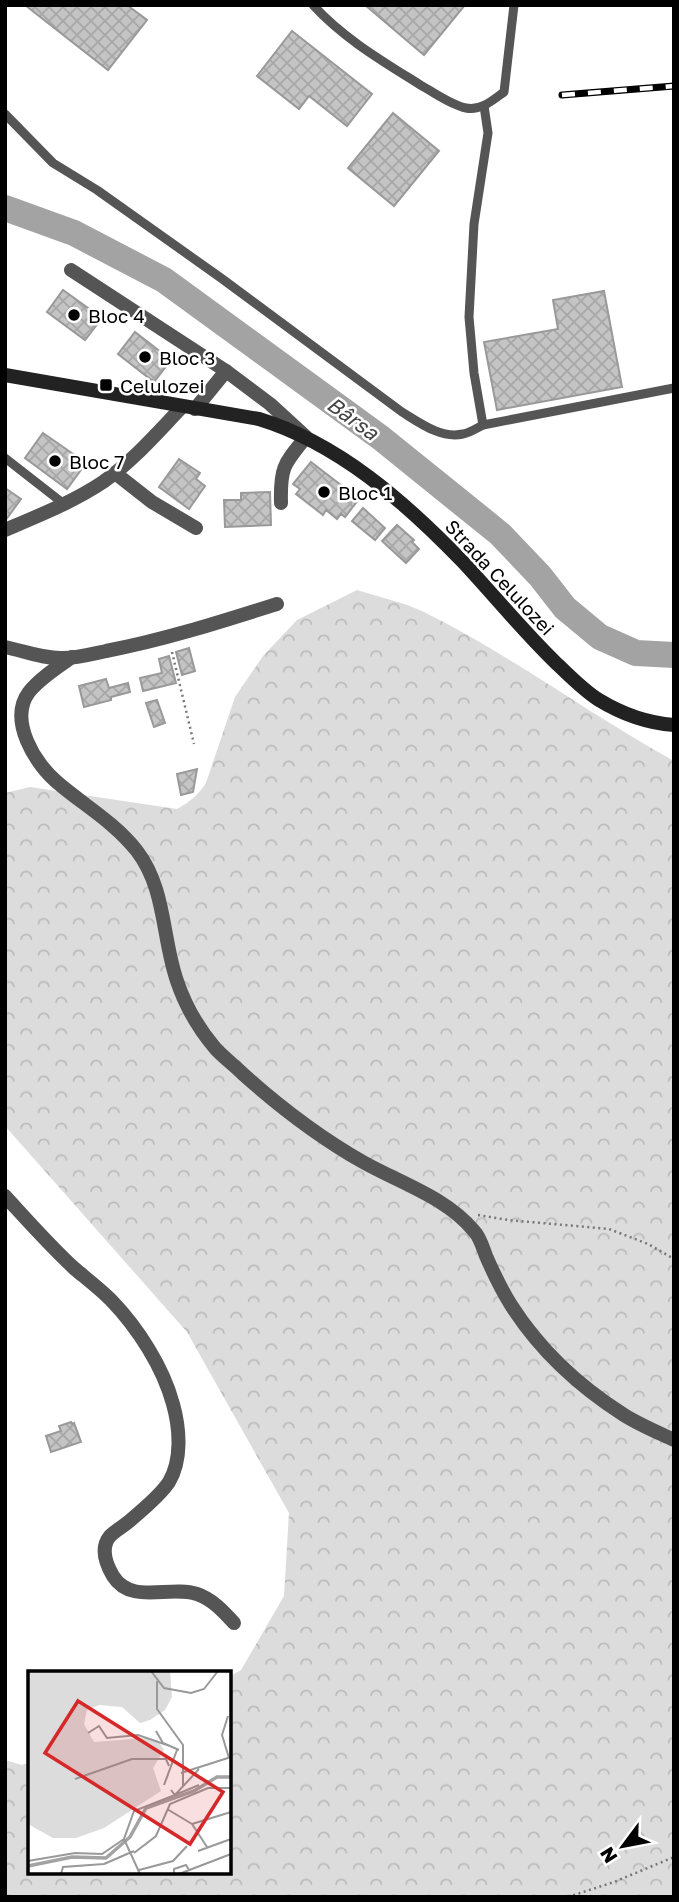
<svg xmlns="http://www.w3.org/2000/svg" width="679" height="1902" font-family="'Golos Text',sans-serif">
<defs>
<pattern id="forest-crowns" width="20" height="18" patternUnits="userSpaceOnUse" patternTransform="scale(1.75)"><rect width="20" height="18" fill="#dcdcdc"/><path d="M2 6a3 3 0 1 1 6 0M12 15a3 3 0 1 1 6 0" fill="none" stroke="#bbb"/></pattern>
<pattern id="building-cross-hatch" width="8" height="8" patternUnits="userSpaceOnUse" patternTransform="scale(1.75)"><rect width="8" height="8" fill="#c4c4c4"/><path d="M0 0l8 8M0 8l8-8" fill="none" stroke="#a7a7a7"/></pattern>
</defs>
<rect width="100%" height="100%" fill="#fff"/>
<path fill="url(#forest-crowns)" d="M357 590C379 597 403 602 424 612 511 655 589 714 674 761V1897H5V1760L22 1765 30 1762V1872H229V1677L241 1670 284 1596 289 1513 187 1332 5 1126V793L30 787 177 809C190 802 198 795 206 783L235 697 263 656 297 620Z"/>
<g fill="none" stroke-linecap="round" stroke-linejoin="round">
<path stroke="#a3a3a3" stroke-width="26" d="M5 208 74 233 164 280 381 438 500 534 540 576 565 608 600 637 636 653 674 655"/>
</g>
<g fill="url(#building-cross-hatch)" stroke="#999" stroke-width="2">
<path d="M25 5H127L147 20 108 70Z"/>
<path d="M365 5H465L424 55Z"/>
<path d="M292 31 372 94 347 126 309 96 299 109 257 76Z"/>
<path d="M393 113 439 151 394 206 348 168Z"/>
<path d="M63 290 102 318 85 340 47 312Z"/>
<path d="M604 291 622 387 497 410 484 342 558 329 553 300Z"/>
<path d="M135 332 171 360 154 382 118 354Z"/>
<path d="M43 433 86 463 67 489 25 458Z"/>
<path d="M179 459 200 473 196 479 205 486 189 509 159 487Z"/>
<path d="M311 462 359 499 345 517 341 514 337 519 326 510 323 515 296 494 300 489 293 484Z"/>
<path d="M5 488 21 499 5 521Z"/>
<path d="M270 492 271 525 225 527 224 500H241V493Z"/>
<path d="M363 508 385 528 375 540 352 521Z"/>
<path d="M397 525 414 540 412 542 419 549 406 563 382 541Z"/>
<path d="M189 648 195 671 182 675 176 652Z"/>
<path d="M169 656 176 683 143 691 140 678 162 673 159 659Z"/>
<path d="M106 679 109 688 128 683 130 692 111 697V700L84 707 79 686Z"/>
<path d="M157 700 165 723 154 727 146 703Z"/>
<path d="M197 769 193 792 181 795 177 774Z"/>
<path d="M71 1422 72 1424 74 1423 81 1442 51 1452 46 1436 61 1431 59 1426Z"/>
</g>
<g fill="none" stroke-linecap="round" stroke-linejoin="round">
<g stroke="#777" stroke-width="2.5" stroke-dasharray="2 3.5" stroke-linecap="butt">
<path d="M172 652 194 744"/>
<path d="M478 1215 508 1220 609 1229 648 1244 674 1259"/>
<path d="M568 1897 614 1882 674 1857"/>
</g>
<g stroke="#555" stroke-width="9">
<path d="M313 5C344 39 384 62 422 86 435 93 451 105 466 108 481 111 493 100 504 92L514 5"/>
<path d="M5 114 53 163 97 190 221 278 402 412C420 423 441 439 463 434 470 433 477 428 483 425L674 388"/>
<path d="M483 425 474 373 469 317 474 224 488 133 484 106"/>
<path d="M5 458 64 504"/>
</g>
<g stroke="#555" stroke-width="14">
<path d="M71 270 226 371 270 404 306 437C284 464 280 467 281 503"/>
<path d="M195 409 226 371"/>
<path d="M115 473 152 502 196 528"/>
<path d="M5 530C38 516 73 502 103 482 133 461 157 433 182 407"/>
<path d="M5 647C24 651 44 659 63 658 77 658 92 654 106 651 164 640 220 622 277 604"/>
<path d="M72 657C58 667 40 678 29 692 8 720 35 764 58 783 85 806 114 822 137 851 166 889 162 938 177 981 185 1005 199 1029 215 1048 223 1057 234 1065 243 1074 281 1108 319 1137 363 1162 400 1183 446 1197 474 1231 480 1237 483 1248 486 1256 493 1272 501 1289 511 1305 539 1349 580 1387 624 1415 640 1425 657 1432 674 1440"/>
<path d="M5 1196C28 1221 50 1246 75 1269 87 1279 100 1289 111 1300 138 1328 163 1367 173 1404 180 1429 182 1460 169 1482 160 1496 140 1512 127 1523 122 1527 115 1531 110 1536 100 1548 106 1564 113 1576 131 1605 169 1585 197 1594 212 1599 223 1611 234 1623"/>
</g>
<path stroke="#222" stroke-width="14" d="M5 375 259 419C338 443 405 502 462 561 493 594 522 630 555 662 569 675 583 690 599 700 622 714 647 723 674 725"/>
<g stroke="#000" stroke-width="7">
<path id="rail" d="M562 95 674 86"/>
</g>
<use href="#rail" stroke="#fff" stroke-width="4.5" stroke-dasharray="13" stroke-linecap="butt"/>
</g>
<g fill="#000" stroke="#fff" stroke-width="2.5">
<circle cx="74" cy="315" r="7"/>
<circle cx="145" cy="357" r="7"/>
<rect x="99" y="378" width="14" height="14" rx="3.5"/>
<circle cx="55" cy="461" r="7"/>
<circle cx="324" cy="492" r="7"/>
</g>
<g text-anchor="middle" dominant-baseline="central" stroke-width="5" stroke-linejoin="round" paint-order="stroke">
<g font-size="19" fill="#000" stroke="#fff" text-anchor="start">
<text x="88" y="315">Bloc 4</text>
<text x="159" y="357">Bloc 3</text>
<text x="120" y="385">Celulozei</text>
<text x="69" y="461">Bloc 7</text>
<text x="338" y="492">Bloc 1</text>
</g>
<g font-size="19" fill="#000" stroke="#fff">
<text transform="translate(500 577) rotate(47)">Strada Celulozei</text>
</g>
<g font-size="21" font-style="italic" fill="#444" stroke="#fff">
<text transform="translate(353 418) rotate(36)">Bârsa</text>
</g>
</g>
<g transform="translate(28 1671)">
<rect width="203" height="203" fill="#fff"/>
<path d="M0 0H142L144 26 137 39 122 49 112 52 94 36 71 34 59 39 56 53 66 71 117 67 130 70 136 79 125 97 133 120 76 157 48 167H25L0 153Z" fill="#dcdcdc"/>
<path fill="none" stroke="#a3a3a3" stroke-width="3.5" d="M0 195 44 186 78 187 102 166 118 137 166 120 189 106H203"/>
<path fill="none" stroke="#999" stroke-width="2" d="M123 0 136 17 163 22 176 18 190 0M129 10V38L155 74V115M200 45 194 64 201 87M128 60 135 72 151 79M60 62 71 55 79 67 110 64 142 75M153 102 203 86M47 108 104 88H138L141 95M136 114 149 79M143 119 147 124 171 114M139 138 164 153M164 153 203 141M164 153 179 176M170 180 203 168M106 182 128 165 142 133 180 117H203M0 190 47 182 74 183 96 168M76 193 106 180M111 199 145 190 159 175M33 203 35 196 76 193M112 203 96 168 106 140 147 124 171 98M146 203V198L158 194 161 199M151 203 203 183"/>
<path fill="#d62828" fill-opacity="0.15" stroke="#d62828" stroke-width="3.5" d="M50 30 195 121 162 173 17 82Z"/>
<rect width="203" height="203" fill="none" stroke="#000" stroke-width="3.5"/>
</g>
<rect width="679" height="1902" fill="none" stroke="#000000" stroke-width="14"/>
<g transform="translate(623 1846) rotate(238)" stroke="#ffffff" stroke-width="5" paint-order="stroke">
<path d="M0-5L12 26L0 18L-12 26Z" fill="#000000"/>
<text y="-10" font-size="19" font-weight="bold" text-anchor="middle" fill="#000000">N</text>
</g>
</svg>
